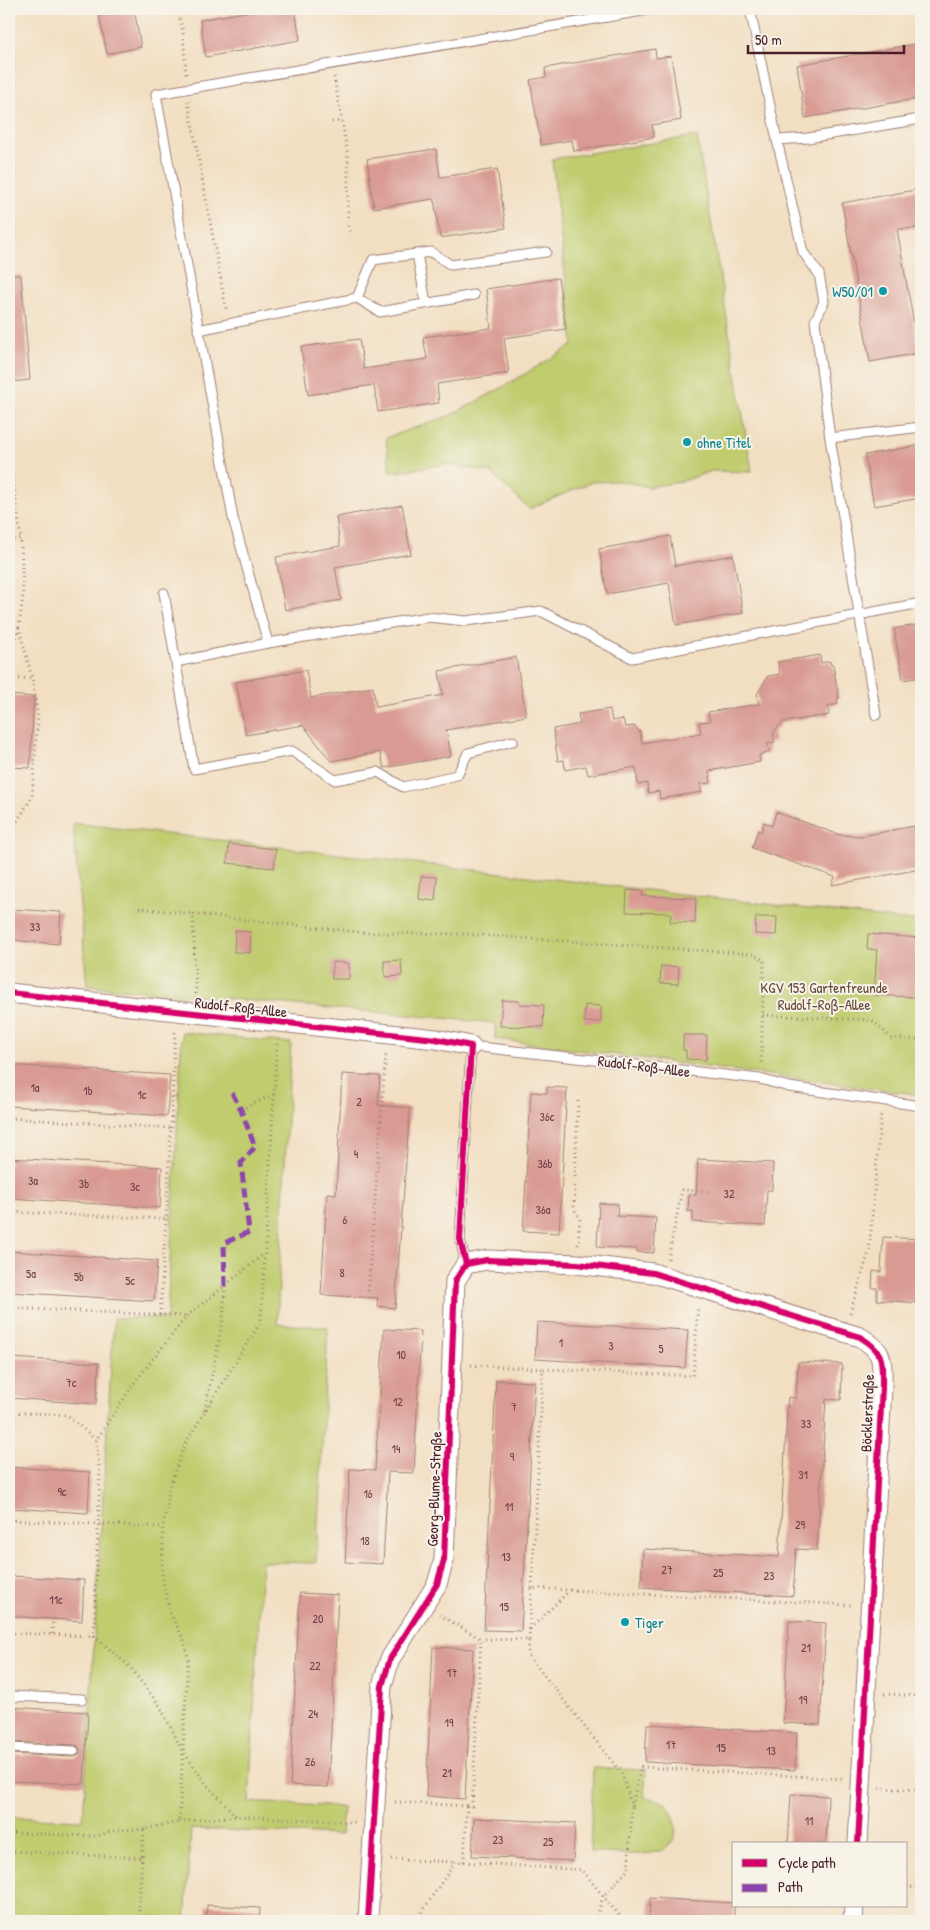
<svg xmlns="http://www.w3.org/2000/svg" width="930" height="1930" font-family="'Patrick Hand',sans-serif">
<rect width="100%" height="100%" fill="#f7f3e8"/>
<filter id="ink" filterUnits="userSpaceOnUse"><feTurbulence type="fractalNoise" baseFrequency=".02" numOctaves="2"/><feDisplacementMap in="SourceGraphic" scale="10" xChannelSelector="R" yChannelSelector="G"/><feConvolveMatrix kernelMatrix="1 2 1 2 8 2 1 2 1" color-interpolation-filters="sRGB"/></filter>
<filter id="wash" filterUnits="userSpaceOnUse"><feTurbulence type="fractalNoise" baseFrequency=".0096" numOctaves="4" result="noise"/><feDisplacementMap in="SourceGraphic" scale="20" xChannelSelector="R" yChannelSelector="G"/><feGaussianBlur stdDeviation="1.12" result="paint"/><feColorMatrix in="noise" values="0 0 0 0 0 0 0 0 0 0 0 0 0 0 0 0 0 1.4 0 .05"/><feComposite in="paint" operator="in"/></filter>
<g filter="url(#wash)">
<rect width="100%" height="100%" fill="#f2dfc2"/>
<g fill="#c0cc6e" stroke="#85764c">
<path d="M697 136 752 472 712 471 680 482 648 487 621 481 592 482 529 509 490 472 445 464 390 473 386 438 451 415 503 387 573 345 552 159Z"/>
<path d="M73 823 921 922V1095L495 1039V1023L87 986Z"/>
<path d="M182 1032 291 1043 277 1324 328 1327 316 1563 262 1562 249 1802 343 1807 341 1835 191 1829 185 1921H9V1817L83 1820 114 1318H167Z"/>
<path d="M593 1768 646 1770 644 1797C651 1799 660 1799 665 1804 680 1816 680 1846 660 1851 638 1857 612 1853 590 1852Z"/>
</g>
<g id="blocks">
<g fill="#d89a92">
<path d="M98 9H134L141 47 107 54Z"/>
<path d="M261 9H295L300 40 206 57 200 20Z"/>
<path d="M921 43V98L805 118 797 65Z"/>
<path d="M655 49 656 58 671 56 681 120 652 125 654 137 574 151 572 140 541 145 530 80 546 77 545 68Z"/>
<path d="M436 149 440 177 497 169 506 228 440 238 434 199 374 208 367 159Z"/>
<path d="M921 189V228L897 229 919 353 870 362 842 203Z"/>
<path d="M9 275H21L30 380 9 382Z"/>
<path d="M558 278 566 329 504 338 509 373 437 384 439 403 378 412 374 385 308 395 301 347 359 339 364 369 427 359 423 337 491 328 486 289Z"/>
<path d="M921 445V498L874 506 865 455Z"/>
<path d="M402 505 411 554 335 567 341 600 285 610 276 557 340 546 336 517Z"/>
<path d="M670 536 675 566 733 555 743 613 676 625 669 583 607 594 599 549Z"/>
<path d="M921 624V677L903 680 894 629Z"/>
<path d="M820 655 821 663 830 661 831 665H833L839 698 837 699 838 704 828 706 829 715 783 722 773 733 775 742 768 743 769 753 759 755 760 762 709 771 711 783 700 784 702 792 660 799 659 791 648 793 647 783 638 785 636 767 588 775 586 766 565 770 564 760 558 761 553 729 580 724 578 714 610 709 612 721 623 719 625 727 634 726 640 732 642 743 701 733 699 722 710 721 708 712 759 704 757 694 768 676 780 674 778 662Z"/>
<path d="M516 657 526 716 446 730 451 756 384 768 380 752 331 761 303 725 246 735 236 682 306 670 311 698 373 687 376 707 443 695 439 671Z"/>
<path d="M9 695 34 697 30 768 9 767Z"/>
<path d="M776 812 840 835 862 836 914 826 915 830 921 828V869L832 885 835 877 752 848 758 830 761 832 764 822 772 826Z"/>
<path d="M229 844 276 849 274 868 227 863Z"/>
<path d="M421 876 437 877 435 901 419 899Z"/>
<path d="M627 890 643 891 642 896 696 898 695 923 670 922 671 913 626 912Z"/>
<path d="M9 909 61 912 59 944 9 940Z"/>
<path d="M756 917H777L776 935 755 934Z"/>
<path d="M235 930 251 932 250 953 234 952Z"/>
<path d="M868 934 921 938 919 958H917L914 997 874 995 877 950 867 949Z"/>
<path d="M401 960 402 976 385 977 384 961Z"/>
<path d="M332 962 349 963V979H332Z"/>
<path d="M661 966 679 967 678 984 660 983Z"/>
<path d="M502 1000 519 1001V1004L544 1005 543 1027 500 1026Z"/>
<path d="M585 1005 601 1006V1022H584Z"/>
<path d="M683 1035H707L706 1060 686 1059V1050H683Z"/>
<path d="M9 1065 170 1075 167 1116 9 1106Z"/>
<path d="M342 1074 380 1076 378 1105 410 1108 395 1308 377 1306 378 1298 321 1295 327 1193 336 1194Z"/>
<path d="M547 1087 567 1088 559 1233 523 1231 531 1092 547 1093Z"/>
<path d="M9 1158 162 1167 160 1208 9 1198Z"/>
<path d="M698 1159 773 1163 772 1190H767L765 1226 693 1222V1211H688L689 1194 696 1195Z"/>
<path d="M599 1203 618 1204 617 1216 656 1218 654 1253 637 1252V1249L597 1247Z"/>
<path d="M883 1237 921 1239V1303L877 1300V1288H872L873 1271 881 1272Z"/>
<path d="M9 1251 157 1261 154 1301 9 1292Z"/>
<path d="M537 1322 688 1330 685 1368 535 1359Z"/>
<path d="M384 1329 421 1331 414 1473 388 1472 383 1564 345 1562 350 1469 375 1470Z"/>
<path d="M9 1358 99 1363 96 1404 9 1398Z"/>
<path d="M798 1362 842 1364 841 1400 826 1399 817 1550 796 1549 793 1596 641 1587 643 1549 779 1557 788 1397 796 1398Z"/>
<path d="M496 1380 535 1382 521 1631 484 1630Z"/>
<path d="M9 1467 90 1472 88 1513 9 1508Z"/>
<path d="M9 1576 84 1580 82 1621 9 1616Z"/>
<path d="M300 1593 338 1595 328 1787 290 1785Z"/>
<path d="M789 1621 826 1623 820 1725 783 1723Z"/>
<path d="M433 1647 473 1649 465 1799 426 1796Z"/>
<path d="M9 1707 88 1712 84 1784 9 1781V1754L74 1757 79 1755 80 1751 78 1746 74 1745 9 1742Z"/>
<path d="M647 1724 797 1733 795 1770 645 1762Z"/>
<path d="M791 1794 828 1796 826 1844H788Z"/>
<path d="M474 1818 575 1823 573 1861 472 1856Z"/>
<path d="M650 1898 734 1903V1921H649Z"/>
<path d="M207 1905 260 1908 259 1921H206Z"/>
</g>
</g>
</g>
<g filter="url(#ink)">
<use href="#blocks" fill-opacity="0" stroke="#9e7f76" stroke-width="1"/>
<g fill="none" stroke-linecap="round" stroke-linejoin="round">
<g stroke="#9e7f76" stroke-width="11">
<g id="lane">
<path d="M750 9 777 140 803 252 819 274 824 302 815 321 830 438 876 715"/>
<path d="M777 140 808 138 921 119"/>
<path d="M417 254 426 303"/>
<path d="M357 298 380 312 474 295"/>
<path d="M198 330 357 298 373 260 431 252 451 265 546 252"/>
<path d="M830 438 921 427"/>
<path d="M164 593 194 769 292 751 335 780 378 772 403 787 457 775 468 753 513 741"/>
<path d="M268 643 233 518 156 94 654 9"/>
<path d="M176 662 268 643 428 617 466 621 541 611 632 658 921 603"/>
<path d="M466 1264 460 1239 471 1046 760 1079 789 1087 921 1106"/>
<path d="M9 1696 82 1699"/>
<path d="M9 1748 74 1751"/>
</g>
</g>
<g stroke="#9e7f76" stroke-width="21">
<g id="street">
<path d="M9 993 436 1039 471 1046"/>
<path d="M368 1921 382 1686 390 1659 437 1584 444 1560 455 1281 466 1264 487 1260 577 1264 653 1273 860 1337C885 1352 882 1360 882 1387L858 1844"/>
<path d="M853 1921 854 1906"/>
</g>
</g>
<g stroke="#9e7f76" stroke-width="3" stroke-dasharray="1 4" stroke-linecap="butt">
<path d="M177 9 183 32 186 75"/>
<path d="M334 77 348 155V224L351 235"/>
<path d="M188 101 226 309"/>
<path d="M332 122 341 121"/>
<path d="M9 451 21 539"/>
<path d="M9 539H21L23 596 19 627 32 678 38 717 32 797 10 833H9"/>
<path d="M9 662 19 627"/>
<path d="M9 679 32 678"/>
<path d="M139 908 367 933 464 934 753 954 764 960 761 1065"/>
<path d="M193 913 196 994"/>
<path d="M763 1015 872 1020 891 1038 921 1040"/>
<path d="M578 1101 574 1209 580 1218 578 1246"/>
<path d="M241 1110 274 1094"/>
<path d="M9 1118 171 1128 166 1219 9 1212"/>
<path d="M171 1128 175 1031"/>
<path d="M668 1259 682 1190 709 1191"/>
<path d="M368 1291 386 1052"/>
<path d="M9 1308 187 1316"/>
<path d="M850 1313 869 1252 881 1113"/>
<path d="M160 1315 166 1219"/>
<path d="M471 1365 543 1369"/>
<path d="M205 1410 223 1320 225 1286"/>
<path d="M9 1412 67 1415 96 1440 137 1379 187 1316 264 1254"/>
<path d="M9 1520 163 1527"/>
<path d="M532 1588 543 1369 693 1376 698 1307"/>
<path d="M530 1629 570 1590"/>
<path d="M9 1633 94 1636 128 1665 160 1706 182 1750 207 1785 236 1816"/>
<path d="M52 1634 53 1619"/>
<path d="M94 1636 100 1474 96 1440"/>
<path d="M529 1640 532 1588 851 1605"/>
<path d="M884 1694 921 1696"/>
<path d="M879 1788 921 1790"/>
<path d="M395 1802 467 1806"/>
<path d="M632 1806 641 1767 844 1779"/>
<path d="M179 1822 236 1816 356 1822"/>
<path d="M9 1833 97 1836 116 1830 144 1829"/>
<path d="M9 1851 142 1858"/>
<path d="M391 1859 455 1862"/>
<path d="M464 1862 582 1870 603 1896 628 1870 632 1807 622 1774 528 1655 529 1640 481 1639"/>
<path d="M906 1887 921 1888"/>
<path d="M138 1921 144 1829 179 1822 188 1658 184 1640 170 1613 162 1576 163 1527 170 1484 186 1442 261 1321 277 1041"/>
<path d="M416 1921 455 1862H464L467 1806H472L481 1639 440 1615"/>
<path d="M596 1921 603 1896 624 1921"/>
</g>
<use href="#lane" stroke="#fff" stroke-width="9"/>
<use href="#street" stroke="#fff" stroke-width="19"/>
<path stroke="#8e44ad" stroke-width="5" stroke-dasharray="10 5" stroke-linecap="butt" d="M225 1286 224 1243 249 1232 241 1163 255 1147 241 1110 230 1089"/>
<g stroke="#f7f3e8" stroke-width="9">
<g id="cycleway">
<path d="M9 993 436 1039 471 1046 460 1239 466 1264 455 1281 444 1560 437 1584 390 1659 382 1686 368 1921"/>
<path d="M466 1264 487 1260 577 1264 653 1273 860 1337C885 1352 882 1360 882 1387L858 1844"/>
</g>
</g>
<use href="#cycleway" stroke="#d6006c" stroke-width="6"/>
</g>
</g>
<g fill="#0f9aa8" stroke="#f7f3e8" stroke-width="2">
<circle cx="883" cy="291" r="5"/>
<circle cx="687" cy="442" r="5"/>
<circle cx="625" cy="1622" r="5"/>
</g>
<g text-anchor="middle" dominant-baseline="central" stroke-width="4" stroke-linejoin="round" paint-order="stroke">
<g font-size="12" fill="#6e3e45">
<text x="35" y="926">33</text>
<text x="35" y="1087">1a</text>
<text x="88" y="1090">1b</text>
<text x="142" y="1094">1c</text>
<text x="359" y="1101">2</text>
<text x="547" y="1116">36c</text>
<text x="356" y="1153">4</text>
<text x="545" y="1163">36b</text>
<text x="33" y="1180">3a</text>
<text x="84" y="1183">3b</text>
<text x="135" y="1186">3c</text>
<text x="729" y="1193">32</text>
<text x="543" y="1209">36a</text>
<text x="345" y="1219">6</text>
<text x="342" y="1272">8</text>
<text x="31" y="1273">5a</text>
<text x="79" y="1276">5b</text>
<text x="130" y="1280">5c</text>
<text x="561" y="1342">1</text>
<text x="611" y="1345">3</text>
<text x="661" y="1348">5</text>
<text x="401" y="1354">10</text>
<text x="71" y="1382">7c</text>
<text x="398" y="1401">12</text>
<text x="514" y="1406">7</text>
<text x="806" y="1423">33</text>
<text x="396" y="1448">14</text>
<text x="512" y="1456">9</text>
<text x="803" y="1474">31</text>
<text x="62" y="1491">9c</text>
<text x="368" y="1493">16</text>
<text x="509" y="1506">11</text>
<text x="800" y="1524">29</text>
<text x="365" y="1540">18</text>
<text x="506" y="1556">13</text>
<text x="667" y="1569">27</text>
<text x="718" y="1572">25</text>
<text x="769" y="1575">23</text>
<text x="56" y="1599">11c</text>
<text x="504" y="1606">15</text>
<text x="318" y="1618">20</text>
<text x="806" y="1647">21</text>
<text x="315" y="1665">22</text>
<text x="452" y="1672">17</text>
<text x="803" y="1699">19</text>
<text x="313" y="1713">24</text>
<text x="449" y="1722">19</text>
<text x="671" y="1744">17</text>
<text x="721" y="1747">15</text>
<text x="771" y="1750">13</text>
<text x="310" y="1761">26</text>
<text x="447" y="1772">21</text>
<text x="809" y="1820">11</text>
<text x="498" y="1839">23</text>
<text x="548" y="1841">25</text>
</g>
<g font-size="15" fill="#0d838f" stroke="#f7f3e8" text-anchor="start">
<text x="873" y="291" text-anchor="end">W50/01</text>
<text x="697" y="442">ohne Titel</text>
<text x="635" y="1622">Tiger</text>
</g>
<g font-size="15" fill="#684a3c" stroke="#f7f3e8">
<text x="824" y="987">KGV 153 Gartenfreunde<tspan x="824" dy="17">Rudolf-Roß-Allee</tspan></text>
</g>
<g font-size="15" fill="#4a1f2b" stroke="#f7f3e8">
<text transform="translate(241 1007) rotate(6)">Rudolf-Roß-Allee</text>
<text transform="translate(644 1066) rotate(7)">Rudolf-Roß-Allee</text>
<text transform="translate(867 1413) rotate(-88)">Böcklerstraße</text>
<text transform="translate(434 1489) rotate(-88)">Georg-Blume-Straße</text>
</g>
</g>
<rect width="930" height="1930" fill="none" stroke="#f7f3e8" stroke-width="30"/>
<rect x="732" y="1842" width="175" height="65" fill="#f7f3e8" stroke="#b29e9c"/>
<rect x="742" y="1859" width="25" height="8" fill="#d6006c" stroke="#b29e9c"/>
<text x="778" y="1868" font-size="15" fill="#4a1f2b">Cycle path</text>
<rect x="742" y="1884" width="25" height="8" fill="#8e44ad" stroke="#b29e9c"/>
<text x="778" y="1892" font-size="15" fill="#4a1f2b">Path</text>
<path d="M748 45v8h156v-8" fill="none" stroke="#4a1f2b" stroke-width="2.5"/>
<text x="755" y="45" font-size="15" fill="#4a1f2b" stroke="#f7f3e8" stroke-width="4" paint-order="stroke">50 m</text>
</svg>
